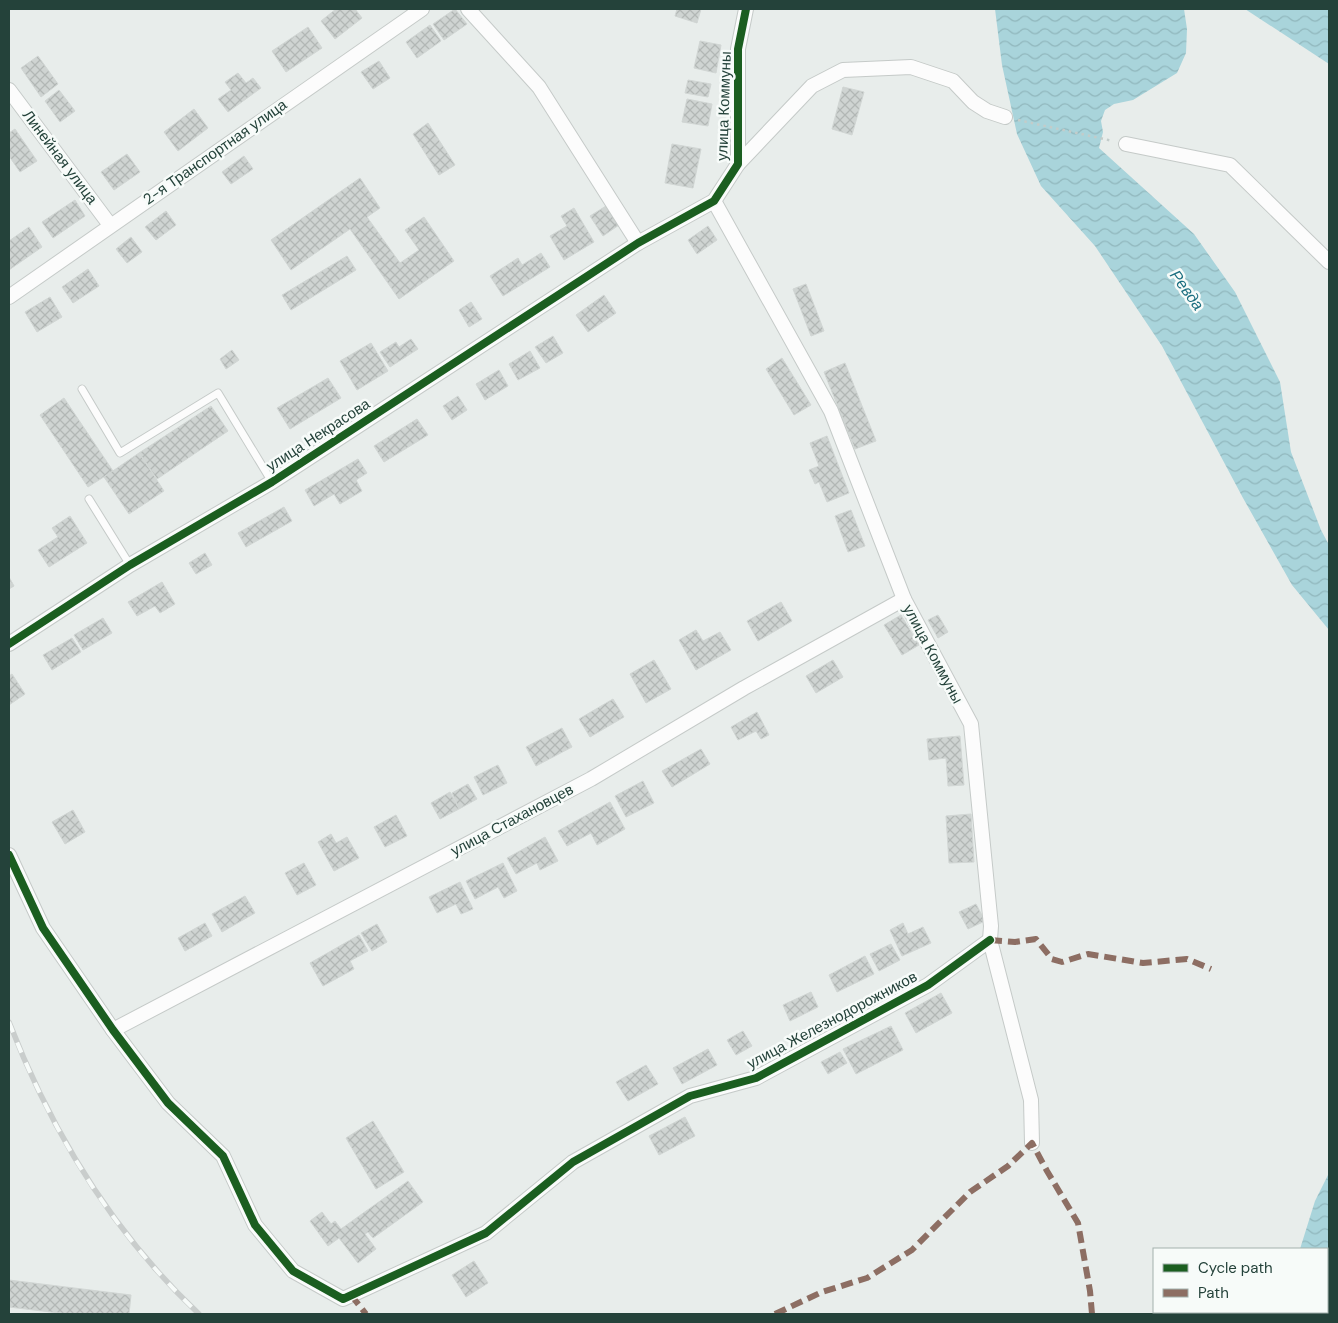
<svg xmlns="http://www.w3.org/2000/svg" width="1338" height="1323" font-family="'DM Sans',sans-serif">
<defs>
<pattern id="water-waves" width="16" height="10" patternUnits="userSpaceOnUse" patternTransform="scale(1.25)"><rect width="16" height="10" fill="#a9d4db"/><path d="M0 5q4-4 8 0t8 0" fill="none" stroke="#91b7bd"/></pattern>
<pattern id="building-cross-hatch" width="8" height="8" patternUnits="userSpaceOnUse" patternTransform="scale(1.25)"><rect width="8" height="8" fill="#cfd4d2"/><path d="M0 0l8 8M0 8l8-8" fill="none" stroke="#b2b7b5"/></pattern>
</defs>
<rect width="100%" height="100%" fill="#e8edeb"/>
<g fill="url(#water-waves)">
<path d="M995 9H1184L1187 29 1186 53 1177 73 1133 100 1114 104 1105 110 1101 121 1103 132 1099 148 1194 234 1235 292 1280 382 1291 452 1321 530 1329 545V630L1292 585 1243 498 1162 346 1095 246 1041 186 1017 134 1002 65Z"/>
<path d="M1245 9H1329V64Z"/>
<path d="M1329 1173V1314H1275L1276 1312H1327V1249H1300L1315 1201Z"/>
</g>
<g fill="url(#building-cross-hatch)" stroke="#d1d6d4">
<path d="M336 9H355L362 18 335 39 321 21Z"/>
<path d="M455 9 467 24 444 40 433 24Z"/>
<path d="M677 9H701L697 23 675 16Z"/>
<path d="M430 25 441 41 417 58 406 42Z"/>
<path d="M308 27 322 48 286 72 272 51Z"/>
<path d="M700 41 721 45 716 73 694 68Z"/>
<path d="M38 56 58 84 41 97 21 68Z"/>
<path d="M379 61 390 78 373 89 361 72Z"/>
<path d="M238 73 246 83 253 78 261 88 228 112 218 99 231 90 225 82Z"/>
<path d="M688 80 711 84 708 97 685 93Z"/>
<path d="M843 87 864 92 852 135 832 129Z"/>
<path d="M59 90 75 111 60 122 45 101Z"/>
<path d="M687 99 712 104 708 126 682 122Z"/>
<path d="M194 109 208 128 178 151 164 132Z"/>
<path d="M428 123 455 165 439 175 413 134Z"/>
<path d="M15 129 37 161 20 172 9 156V133Z"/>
<path d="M672 144 701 149 693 188 665 183Z"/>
<path d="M127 154 140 172 114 190 101 172Z"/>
<path d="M244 156 253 169 231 184 222 172Z"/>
<path d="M360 178 380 208 367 217 400 263 419 250 405 230 424 217 454 261 399 299 350 229 291 270 271 240Z"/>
<path d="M75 200 85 216 53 238 42 222Z"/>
<path d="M606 206 619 225 603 236 590 216Z"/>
<path d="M574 208 594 242 564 260 550 236 567 226 561 216Z"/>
<path d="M166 211 176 225 156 240 145 227Z"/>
<path d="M708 226 717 240 697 254 688 240Z"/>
<path d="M29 227 42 247 9 270V241Z"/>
<path d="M131 237 142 252 127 263 116 249Z"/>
<path d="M541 253 550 267 503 296 490 276 518 258 522 265Z"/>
<path d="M347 256 356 270 291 310 282 295Z"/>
<path d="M88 269 99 286 73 303 62 287Z"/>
<path d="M806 284 824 331 811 336 793 289Z"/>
<path d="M604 295 616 313 588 332 576 315Z"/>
<path d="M50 297 62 317 37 332 25 312Z"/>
<path d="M471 302 482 319 469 327 459 310Z"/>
<path d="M553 336 563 353 546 363 535 347Z"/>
<path d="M411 339 418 349 390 367 380 352 396 342 399 347Z"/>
<path d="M371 343 388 371 357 390 340 361Z"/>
<path d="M232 350 239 360 226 369 220 359Z"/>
<path d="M530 351 540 368 518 380 509 364Z"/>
<path d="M782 358 811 405 794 415 766 369Z"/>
<path d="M845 363 876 441 855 449 824 372Z"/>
<path d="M499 370 508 386 485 400 476 384Z"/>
<path d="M328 378 341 398 290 429 277 408Z"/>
<path d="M458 396 467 410 452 420 443 406Z"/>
<path d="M64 398 113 471 88 487 40 415Z"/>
<path d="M211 406 228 431 157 479 139 453Z"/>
<path d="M417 419 428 435 384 462 374 446Z"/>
<path d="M827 436 849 493 827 502 819 482 815 484 809 470 819 466 810 443Z"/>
<path d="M139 453 164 491 129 514 104 477Z"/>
<path d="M358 459 367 473 356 480 362 491 340 504 334 494 314 506 305 490Z"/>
<path d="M284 507 292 521 246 547 238 533Z"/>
<path d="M851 510 865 546 848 552 835 516Z"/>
<path d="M70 516 87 543 49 567 38 550 58 537 52 528Z"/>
<path d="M205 553 212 565 196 574 189 563Z"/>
<path d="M9 577 14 586 9 589Z"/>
<path d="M162 582 175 604 160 613 155 606 137 616 128 602Z"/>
<path d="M781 602 792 621 758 641 747 621Z"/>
<path d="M901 615 919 645 902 655 884 625Z"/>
<path d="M938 615 948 632 938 638 928 620Z"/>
<path d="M103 618 112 633 83 650 74 635Z"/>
<path d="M696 630 703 641 720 632 731 650 696 670 679 640Z"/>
<path d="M72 638 81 652 52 670 43 655Z"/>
<path d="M654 660 671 689 646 703 630 674Z"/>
<path d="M833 660 843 677 816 693 806 676Z"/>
<path d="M12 674 25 694 9 705V676Z"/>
<path d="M613 699 624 717 590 737 579 719Z"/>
<path d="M757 712 769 735 761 739 756 731 738 740 731 727Z"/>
<path d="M562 728 572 747 536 766 526 747Z"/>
<path d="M960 736 964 785 948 786 946 758 929 760 927 739Z"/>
<path d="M701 749 710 764 672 787 662 771Z"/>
<path d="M498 765 507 783 483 795 474 777Z"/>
<path d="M643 781 654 803 626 817 615 796Z"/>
<path d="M468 784 477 799 459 809 452 793Z"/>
<path d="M450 792 459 809 440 819 431 803Z"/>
<path d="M610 802 625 829 597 845 591 833 567 846 558 831Z"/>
<path d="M73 810 85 832 65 844 52 822Z"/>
<path d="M971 814 974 862 949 863 946 816Z"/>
<path d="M396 815 407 836 385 847 374 827Z"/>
<path d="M331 834 336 843 347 837 359 858 334 871 318 842Z"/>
<path d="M545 837 558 861 540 870 537 863 516 874 507 858Z"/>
<path d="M304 863 316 885 297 895 285 873Z"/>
<path d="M503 863 517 891 504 898 498 887 475 899 466 881Z"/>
<path d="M460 882 473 909 461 914 456 904 437 913 429 897Z"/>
<path d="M245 896 255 913 222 932 212 914Z"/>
<path d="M976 904 985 921 968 929 959 912Z"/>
<path d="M205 923 212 936 185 951 178 938Z"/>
<path d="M903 923 908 934 923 927 931 943 902 956 890 930Z"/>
<path d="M377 924 387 942 372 951 361 933Z"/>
<path d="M359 935 368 951 350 961 354 969 323 986 310 963Z"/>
<path d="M891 944 900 960 879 971 870 954Z"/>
<path d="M865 956 874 974 837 992 829 975Z"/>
<path d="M811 992 818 1007 790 1021 783 1005Z"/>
<path d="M941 993 952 1013 916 1033 905 1013Z"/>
<path d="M891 1026 903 1050 856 1074 843 1049Z"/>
<path d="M743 1031 752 1046 736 1055 727 1040Z"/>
<path d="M708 1049 717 1065 682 1084 673 1068Z"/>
<path d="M840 1052 847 1063 828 1074 821 1062Z"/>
<path d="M646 1065 658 1084 628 1101 616 1082Z"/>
<path d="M685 1117 695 1136 659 1155 649 1136Z"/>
<path d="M373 1121 404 1172 376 1189 346 1138Z"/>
<path d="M408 1181 423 1202 373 1238 368 1232 365 1234 376 1249 358 1263 339 1238 328 1246 310 1221 322 1212 331 1224 335 1221 341 1229Z"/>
<path d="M474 1261 488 1283 466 1297 452 1275Z"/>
<path d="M9 1280 131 1295 129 1314H67L9 1307Z"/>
</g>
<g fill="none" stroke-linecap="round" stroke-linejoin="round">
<g stroke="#c5cac8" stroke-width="9">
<g id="lane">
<path d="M82 389 120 453 218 393 272 482"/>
<path d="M89 499 130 565"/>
</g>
</g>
<g stroke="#c5cac8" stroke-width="16">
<g id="street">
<path d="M468 9 539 87 638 243"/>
<path d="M9 90 110 225"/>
<path d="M1126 144 1230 165 1329 262"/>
<path d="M738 164 812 86 843 70 911 67 953 81 973 102 987 111 1005 117"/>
<path d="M714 201 831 411 904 599 971 724 991 926 990 940 1031 1100 1032 1143"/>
<path d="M9 297 422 9"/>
<path d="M9 644 130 565 272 482 638 243 714 201 738 164V49L746 9"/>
<path d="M9 855 43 928 113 1030 168 1103 223 1156 255 1225 293 1271 343 1299 486 1233 573 1162 690 1096 756 1078 928 985 990 940"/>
<path d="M113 1030 591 779 744 688 904 599"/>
</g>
</g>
<path stroke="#c3ccca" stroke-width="2.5" stroke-dasharray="2.5 4" stroke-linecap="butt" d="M1018 120 1113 141"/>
<use href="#lane" stroke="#fcfcfc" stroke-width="7"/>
<use href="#street" stroke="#fcfcfc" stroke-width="14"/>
<g stroke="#c9cdcc" stroke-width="5.5">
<path id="rail" d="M9 1022C52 1133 112 1232 199 1314"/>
</g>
<use href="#rail" stroke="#f7fbf9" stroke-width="4" stroke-dasharray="11" stroke-linecap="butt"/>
<g stroke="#8d6e63" stroke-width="6" stroke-dasharray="12 6" stroke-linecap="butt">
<path d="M990 940 1015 942 1036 939 1052 959 1062 962 1088 954 1143 963 1187 959 1211 969"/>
<path d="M351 1295 366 1314"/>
<path d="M775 1314 822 1292 867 1278 912 1250 970 1192 1008 1166 1032 1143 1047 1171 1078 1223 1090 1291 1092 1314"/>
</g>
<g stroke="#f7fbf9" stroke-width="11">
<g id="cycleway">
<path d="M9 644 130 565 272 482 638 243 714 201 738 164V49L746 9"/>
<path d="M9 855 43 928 113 1030 168 1103 223 1156 255 1225 293 1271 343 1299 486 1233 573 1162 690 1096 756 1078 928 985 990 940"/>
</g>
</g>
<use href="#cycleway" stroke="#1b5e20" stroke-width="8"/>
</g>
<g text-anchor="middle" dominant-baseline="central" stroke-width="5" stroke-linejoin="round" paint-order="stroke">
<g font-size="15" fill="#24423a" stroke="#f7fbf9">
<text transform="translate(724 106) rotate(-88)">улица Коммуны</text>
<text transform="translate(215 152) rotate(-35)">2-я Транспортная улица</text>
<text transform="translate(60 157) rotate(53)">Линейная улица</text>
<text transform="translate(318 435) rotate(-33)">улица Некрасова</text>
<text transform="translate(933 654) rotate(62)">улица Коммуны</text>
<text transform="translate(512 820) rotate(-28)">улица Стахановцев</text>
<text transform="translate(832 1020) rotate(-28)">улица Железнодорожников</text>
</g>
<g font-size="16" font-style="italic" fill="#1c6f80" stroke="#f7fbf9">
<text transform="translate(1187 290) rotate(54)">Ревда</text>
</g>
</g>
<rect width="1338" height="1323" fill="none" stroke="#24423a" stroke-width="20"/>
<rect x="1153" y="1248" width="175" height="65" fill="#f7fbf9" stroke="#a3b1ad"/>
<rect x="1163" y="1264" width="25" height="8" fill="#1b5e20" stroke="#a3b1ad"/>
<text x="1198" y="1273" font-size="15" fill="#24423a">Cycle path</text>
<rect x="1163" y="1289" width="25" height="8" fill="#8d6e63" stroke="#a3b1ad"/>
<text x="1198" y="1298" font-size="15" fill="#24423a">Path</text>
</svg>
